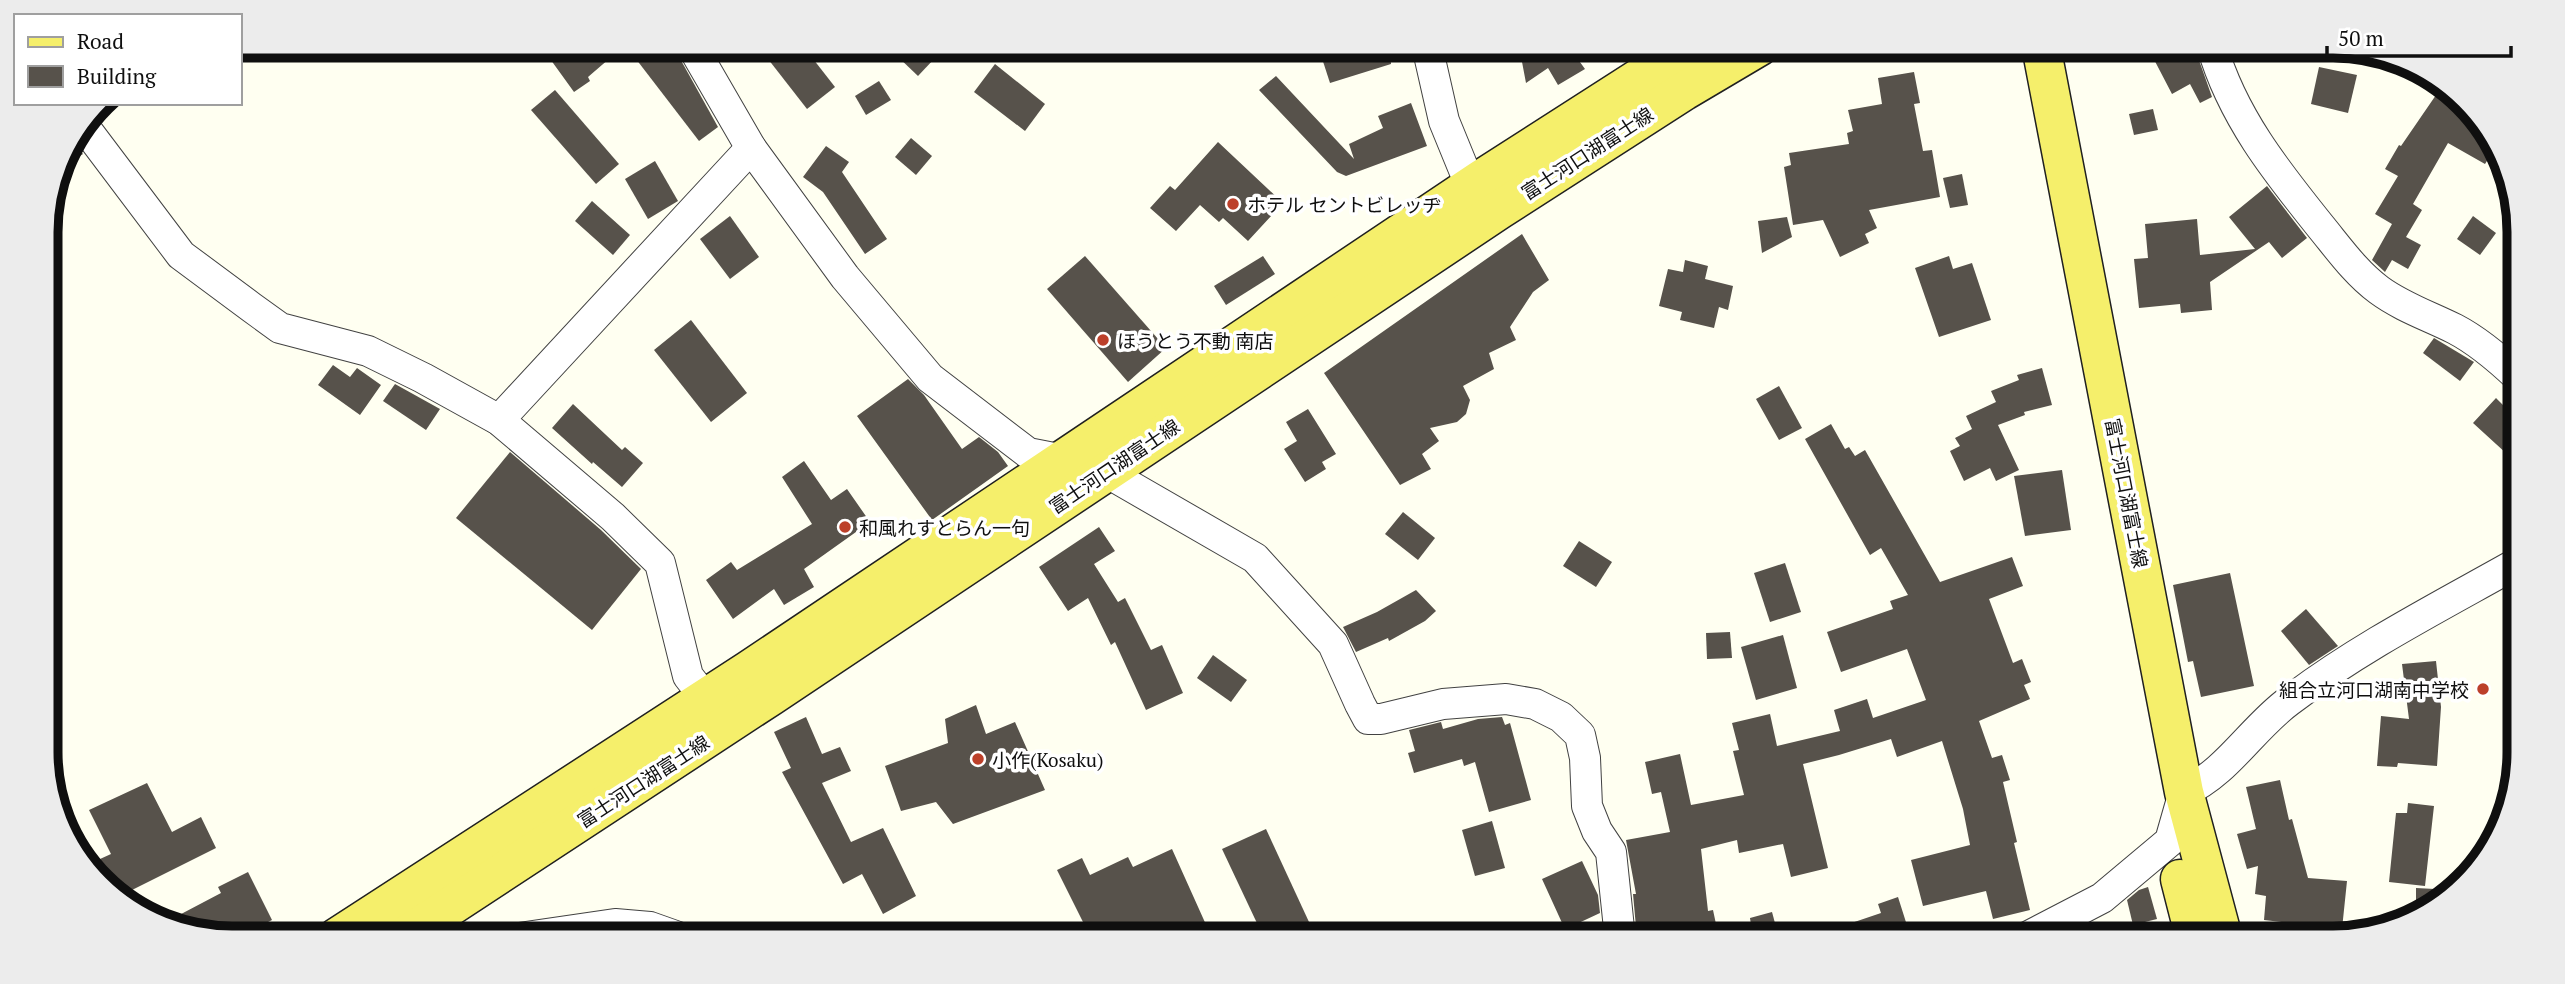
<svg xmlns="http://www.w3.org/2000/svg" width="2565" height="984" font-family="'PT Serif','Noto Sans JP',serif">
<rect width="100%" height="100%" fill="#fffff1"/>
<g fill="#57524b">
<path d="M562 46H624L588 77 590 81 574 92 548 56Z"/>
<path d="M626 46H673L718 127 699 141Z"/>
<path d="M758 46H803L835 87 807 109Z"/>
<path d="M906 46H920L934 59 918 76 896 55Z"/>
<path d="M1318 46H1390L1391 64 1330 83Z"/>
<path d="M1519 46H1580L1572 51 1585 69 1558 85 1548 68 1526 83Z"/>
<path d="M2147 46H2194L2212 97 2200 103 2190 84 2172 94Z"/>
<path d="M995 64 1045 104 1025 131 974 92Z"/>
<path d="M2319 67 2357 75 2348 113 2311 104Z"/>
<path d="M1914 72 1920 103 1914 104 1923 151 1932 150 1940 197 1869 210 1877 228 1865 234 1869 243 1840 257 1823 220 1793 225 1784 167 1791 165 1789 153 1849 144 1847 133 1853 131 1848 110 1882 104 1878 78Z"/>
<path d="M1276 76 1354 159 1349 144 1383 128 1378 116 1411 103 1427 146 1346 176 1337 172 1259 90Z"/>
<path d="M879 81 891 100 866 115 855 96Z"/>
<path d="M555 90 619 164 596 184 531 110Z"/>
<path d="M2436 95 2481 126 2492 153 2485 164 2448 143 2413 204 2422 210 2406 237 2421 245 2408 269 2392 260 2385 272 2372 260 2392 224 2375 214 2398 176 2385 169 2399 145 2401 146Z"/>
<path d="M2153 109 2158 130 2134 135 2129 114Z"/>
<path d="M911 138 932 156 916 175 895 157Z"/>
<path d="M72 140 83 154 60 169 65 149Z"/>
<path d="M1218 142 1283 203 1248 241 1223 218 1219 222 1200 205 1176 231 1150 208 1170 186 1175 190Z"/>
<path d="M826 146 849 162 842 172 887 239 865 254 823 192 803 177Z"/>
<path d="M655 161 678 201 648 219 625 179Z"/>
<path d="M1962 174 1968 205 1950 208 1943 178Z"/>
<path d="M2267 186 2307 238 2282 258 2269 242 2210 282 2212 310 2181 313 2180 304 2139 308 2134 259 2148 258 2145 224 2197 219 2200 255 2255 249 2229 217Z"/>
<path d="M592 201 630 235 613 255 575 221Z"/>
<path d="M730 216 759 257 730 279 700 239Z"/>
<path d="M2473 216 2496 233 2480 255 2457 239Z"/>
<path d="M1787 217 1792 237 1762 253 1758 221Z"/>
<path d="M1522 234 1549 280 1533 292 1510 327 1516 340 1489 353 1494 369 1463 386 1470 400 1466 414 1457 422 1430 428 1439 441 1422 454 1431 469 1400 485 1324 373Z"/>
<path d="M1085 256 1166 348 1128 382 1047 289Z"/>
<path d="M1263 256 1275 274 1226 305 1214 286Z"/>
<path d="M1949 256 1953 269 1972 263 1991 320 1939 337 1915 268Z"/>
<path d="M1685 260 1708 266 1705 279 1733 286 1728 310 1719 307 1714 328 1680 320 1682 312 1659 306 1668 269 1683 272Z"/>
<path d="M691 320 747 393 711 422 654 350Z"/>
<path d="M2434 338 2474 362 2460 381 2423 353Z"/>
<path d="M333 365 350 377 357 368 381 385 360 415 318 385Z"/>
<path d="M2042 368 2052 405 2024 412 2025 415 1998 425 2019 470 1996 481 1990 468 1964 481 1950 451 1960 446 1955 438 1972 429 1966 416 1996 402 1991 391 2019 380 2017 375Z"/>
<path d="M908 379 924 395 962 449 979 437 998 452 1008 466 932 520 857 416Z"/>
<path d="M395 384 440 409 426 430 383 401Z"/>
<path d="M1779 386 1802 428 1779 440 1756 399Z"/>
<path d="M2518 396 2519 465 2473 423 2496 398 2507 409Z"/>
<path d="M573 404 622 450 625 447 643 463 622 487 593 462 592 464 552 428Z"/>
<path d="M1308 409 1336 454 1322 462 1326 469 1305 482 1284 449 1297 441 1286 422Z"/>
<path d="M1831 424 1845 449 1849 447 1855 456 1865 450 1940 582 2012 557 2023 586 1989 599 2013 663 2022 659 2031 682 2024 685 2030 699 1979 721 1992 758 2002 755 2010 780 2003 782 2017 842 2014 843 2030 910 1993 919 1986 891 1923 906 1911 860 1970 845 1963 809 1942 741 1897 757 1891 739 1839 755 1803 764 1828 868 1791 877 1783 844 1739 853 1737 840 1701 849 1708 911 1713 910 1719 938H1637L1633 894H1636L1626 840 1670 832 1661 792 1652 794 1645 762 1680 754 1691 805 1744 795 1733 751 1739 750 1732 723 1770 714 1777 746 1840 731 1834 710 1867 699 1873 718 1926 700 1907 649 1841 672 1827 632 1893 609 1890 601 1908 595 1881 548 1870 555 1805 439Z"/>
<path d="M510 452 601 530 641 569 592 630 456 518Z"/>
<path d="M804 461 831 500 847 489 870 522 804 569 814 587 784 605 774 589 733 619 706 580 731 562 737 570 812 524 782 477Z"/>
<path d="M2062 470 2071 530 2025 536 2014 476Z"/>
<path d="M1403 512 1435 538 1418 560 1385 534Z"/>
<path d="M1099 527 1115 551 1094 564 1118 602 1125 598 1151 650 1162 645 1183 693 1146 710 1115 642 1111 645 1088 598 1068 611 1039 567Z"/>
<path d="M1579 541 1612 562 1596 587 1563 566Z"/>
<path d="M1785 563 1801 612 1770 622 1754 573Z"/>
<path d="M2230 573 2254 686 2201 697 2193 661 2188 662 2173 585Z"/>
<path d="M1416 590 1436 611 1425 621 1389 641 1388 638 1356 652 1343 627 1377 612Z"/>
<path d="M2306 609 2338 646 2309 665 2281 631Z"/>
<path d="M1730 632 1732 658 1707 659 1706 633Z"/>
<path d="M1783 635 1797 688 1756 700 1741 647Z"/>
<path d="M1213 655 1247 680 1231 702 1197 678Z"/>
<path d="M2436 661 2441 707 2437 766 2398 763 2397 767 2377 766 2381 716 2409 719 2402 664Z"/>
<path d="M976 705 986 734 1015 722 1045 790 953 824 936 802 901 811 885 766 948 743 945 719Z"/>
<path d="M806 717 822 754 840 747 851 771 822 783 851 842 883 828 916 896 883 914 862 874 843 884 782 772 791 768 774 732Z"/>
<path d="M1502 717 1505 725 1510 723 1531 800 1489 812 1475 762 1464 766 1462 759 1414 773 1408 753 1415 751 1409 730 1441 722 1443 729 1478 719Z"/>
<path d="M2280 780 2289 820 2292 819 2308 878 2347 881 2342 929 2264 920 2266 896 2255 894 2258 866 2247 869 2237 834 2256 829 2246 787Z"/>
<path d="M147 783 172 832 201 817 216 848 122 895 96 878 89 864 111 854 89 810Z"/>
<path d="M2408 803 2434 806 2425 886 2389 882 2396 813H2407Z"/>
<path d="M1492 821 1505 868 1475 876 1462 830Z"/>
<path d="M1266 829 1309 922 1273 938H1264L1222 849Z"/>
<path d="M1172 849 1212 938H1136L1132 931 1115 938H1091L1057 870 1082 858 1090 875 1128 857 1133 867Z"/>
<path d="M1582 861 1598 895 1600 913 1570 927 1569 923 1563 925 1542 879Z"/>
<path d="M248 872 272 920 235 939 172 929 164 923 221 893 218 887Z"/>
<path d="M2148 887 2157 919 2133 925 2127 900 2139 890Z"/>
<path d="M2416 888 2454 890 2447 900 2416 912Z"/>
<path d="M1898 897 1911 938H1817L1816 935 1881 913 1878 904Z"/>
<path d="M1772 912 1779 938H1753L1750 918Z"/>
</g>
<g fill="none" stroke-linecap="round" stroke-linejoin="round">
<g stroke="#424242" stroke-width="32">
<g id="minor">
<path d="M692 46 751 148 845 277 930 378 1028 453 1064 460 1106 472 1255 558 1333 644 1360 704 1368 719H1381L1443 704 1506 699 1535 704 1561 717 1580 735 1585 758 1587 806 1597 831 1611 852 1620 938"/>
<path d="M1427 46 1444 121 1471 187"/>
<path d="M2212 46C2232 116 2276 171 2321 227 2339 249 2356 273 2379 290 2402 307 2429 316 2455 329 2478 341 2499 359 2518 377"/>
<path d="M83 125 181 255 251 307 280 328 368 351 423 378 499 420 613 517 660 563 688 676 706 699"/>
<path d="M499 420 751 148"/>
<path d="M519 938 615 924 650 927 681 938"/>
<path d="M2025 938 2102 898 2170 841 2184 792C2227 773 2252 728 2289 701 2360 647 2441 606 2519 562"/>
</g>
</g>
<g stroke="#202020" stroke-width="41">
<g id="major">
<path d="M2041 46 2184 792 2223 938"/>
<path d="M2180 879 2195 938"/>
<path d="M336 938 749 670 1480 180 1689 46"/>
<path d="M402 938 771 696 1499 210 1684 91 1760 46"/>
</g>
</g>
<use href="#minor" stroke="#fff" stroke-width="30"/>
<use href="#major" stroke="#f5ef6b" stroke-width="38"/>
</g>
<g fill="#bc402a" stroke="#fff" stroke-width="2.5">
<circle cx="1233" cy="204" r="7"/>
<circle cx="1103" cy="340" r="7"/>
<circle cx="845" cy="527" r="7"/>
<circle cx="2483" cy="689" r="7"/>
<circle cx="978" cy="759" r="7"/>
</g>
<g text-anchor="middle" dominant-baseline="central" stroke-width="7" stroke-linejoin="round" paint-order="stroke">
<g font-size="19" fill="#0f0f0f" stroke="#fff">
<text transform="translate(1587 153) rotate(-33)">富士河口湖富士線</text>
<text transform="translate(1114 466) rotate(-34)">富士河口湖富士線</text>
<text transform="translate(2127 493) rotate(79)">富士河口湖富士線</text>
<text transform="translate(643 781) rotate(-33)">富士河口湖富士線</text>
</g>
<g font-size="19" fill="#0f0f0f" stroke="#fff" text-anchor="start">
<text x="1247" y="204">ホテル セントビレッヂ</text>
<text x="1117" y="340">ほうとう不動 南店</text>
<text x="859" y="527">和風れすとらん一句</text>
<text x="2469" y="689" text-anchor="end">組合立河口湖南中学校</text>
<text x="992" y="759">小作(Kosaku)</text>
</g>
</g>
<path d="M0 0H2565V984H0ZM232 58H2333A174 174 0 0 1 2507 232V752A174 174 0 0 1 2333 926H232A174 174 0 0 1 58 752V232A174 174 0 0 1 232 58Z" fill="#ececec" fill-rule="evenodd"/>
<path fill="none" stroke="#0f0f0f" stroke-width="9" d="M232 58H2333A174 174 0 0 1 2507 232V752A174 174 0 0 1 2333 926H232A174 174 0 0 1 58 752V232A174 174 0 0 1 232 58Z"/>
<rect x="14" y="14" width="228" height="91" fill="#ffffff" stroke="#9f9f9f" stroke-width="2"/>
<rect x="28" y="37" width="35" height="10" fill="#f5ef6b" stroke="#9f9f9f" stroke-width="2"/>
<text x="77" y="49" font-size="21" fill="#0f0f0f">Road</text>
<rect x="28" y="66" width="35" height="21" fill="#57524b" stroke="#9f9f9f" stroke-width="2"/>
<text x="77" y="84" font-size="21" fill="#0f0f0f">Building</text>
<path d="M2327 46v10h184v-10" fill="none" stroke="#0f0f0f" stroke-width="3.5"/>
<text x="2338" y="46" font-size="21" fill="#0f0f0f" stroke="#ffffff" stroke-width="5" paint-order="stroke">50 m</text>
</svg>
